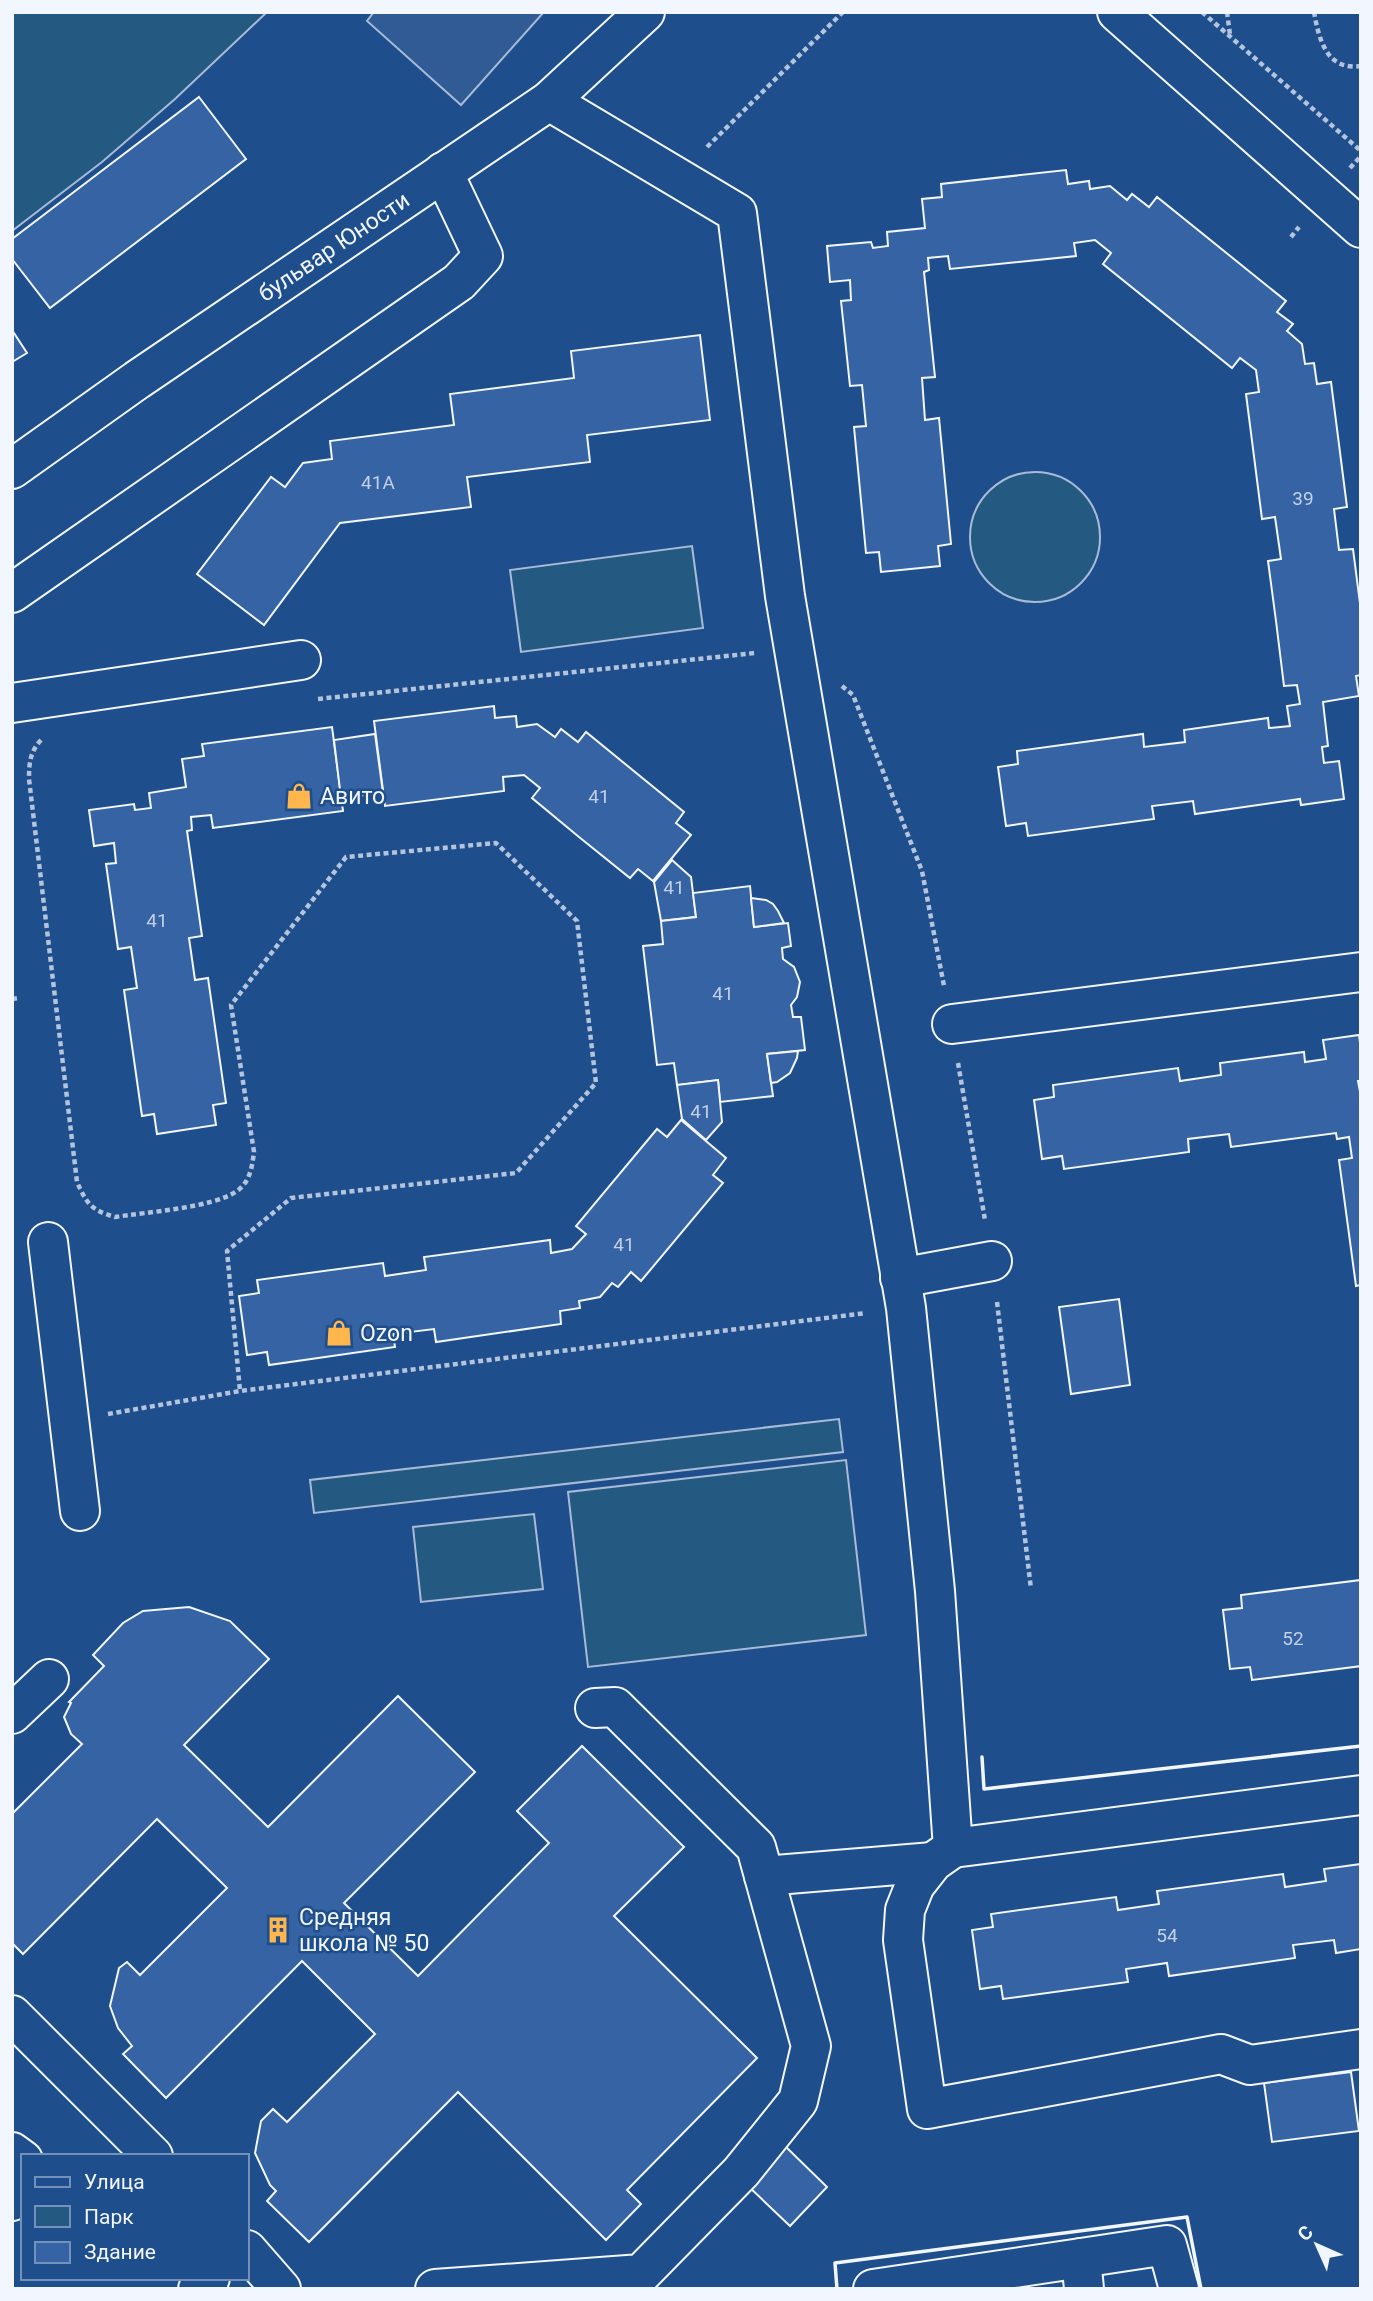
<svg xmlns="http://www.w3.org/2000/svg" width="1373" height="2301" font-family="Roboto,sans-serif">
<rect width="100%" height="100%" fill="#1f4e8c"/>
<g fill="#245a82" stroke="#a8bbd7" stroke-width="2">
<path d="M12 12H267L175 99 102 162 12 231Z"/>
<circle cx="1035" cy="537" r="65"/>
<path d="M692 546 703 628 521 652 510 570Z"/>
<path d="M839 1419 843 1452 314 1513 310 1480Z"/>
<path d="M846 1460 866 1635 588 1667 568 1492Z"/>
<path d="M534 1514 543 1589 421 1602 413 1527Z"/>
</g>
<path fill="#305b95" stroke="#a8bbd7" stroke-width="2" d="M374 12H544L461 105 367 21Z"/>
<g fill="#3563a3" stroke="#f2f6ff" stroke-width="2">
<path d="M199 97 246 159 50 308 12 259V239Z"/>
<path d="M1066 170 1068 184 1089 181 1090 189 1110 186 1127 200 1132 194 1149 207 1157 197 1286 301 1277 312 1293 324 1287 331 1302 344 1305 364 1314 363 1317 384 1331 382 1347 507 1334 509 1339 550 1353 549 1361 611V675L1356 676 1359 696 1323 702 1328 746 1322 747 1324 763 1339 761 1344 799 1301 805 1300 799 1195 814 1193 801 1152 806 1154 819 1028 836 1026 823 1006 826 998 767 1018 764 1017 751 1143 734 1144 747 1185 742 1184 730 1268 718 1269 728 1290 726 1287 706 1300 704 1297 685 1284 686 1276 621 1268 561 1281 559 1275 517 1262 519 1246 394 1259 392 1256 370 1240 358 1232 368 1103 264 1111 253 1095 240 1074 243 1076 256 950 269 948 256 928 258 929 270 924 272 935 377 922 378 925 420 939 418 951 544 938 546 940 566 881 572 879 552 866 553 854 427 866 426 862 385 850 386 841 301 851 300 850 280 830 282 827 246 871 242 873 248 888 246 887 232 925 228 922 199 942 197 941 184Z"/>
<path d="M12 330 27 353 12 362Z"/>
<path d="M700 335 710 420 587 435 590 462 467 477 471 507 340 523 264 625 197 574 271 477 285 487 303 463 332 459 330 441 454 425 450 394 574 378 571 351Z"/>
<path d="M494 706 495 718 516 716 517 727 537 724 555 737 561 729 578 742 586 732 684 812 676 823 691 835 653 881 638 869 630 878 579 837 532 798 540 788 524 775 503 777 504 791 385 806 374 721Z"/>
<path d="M332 727 343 811 213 828 211 815 191 817 192 830 187 831 202 936 189 938 195 980 208 978 226 1103 213 1105 216 1125 157 1134 154 1114 142 1116 124 990 137 988 131 947 118 949 106 864 116 863 114 843 94 846 89 810 134 804 135 810 151 808 149 793 186 787 182 759 204 756 202 744Z"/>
<path d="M375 734 383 793 341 798 334 740Z"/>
<path d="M672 860 691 877 696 917 661 921 654 882Z"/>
<path d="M750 886 754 927 788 923 791 946 782 948 783 959 794 967 800 982 797 997 791 1005 793 1017H801L805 1050 767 1054 773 1096 720 1102 718 1080 677 1085 674 1063 657 1065 643 946 663 944 661 921 696 917 693 893Z"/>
<path d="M751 898 766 900 773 904 778 911 784 923 754 927Z"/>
<path d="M1359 1035 1361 1051V1081H1358L1361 1097V1285L1356 1286 1339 1160 1352 1158 1349 1137 1337 1139 1336 1133 1231 1147 1229 1134 1188 1139 1189 1152 1064 1169 1062 1156 1042 1159 1034 1100 1054 1097 1053 1085 1178 1068 1180 1081 1221 1075 1220 1063 1304 1052 1305 1062 1326 1059 1323 1040Z"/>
<path d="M798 1051 797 1058 790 1073 777 1082 771 1083 767 1054Z"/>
<path d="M718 1080 722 1122 706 1140 682 1119 677 1085Z"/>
<path d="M681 1120 726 1158 713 1175 723 1183 641 1281 631 1272 618 1287 612 1283 600 1297 579 1301 580 1308 560 1311 561 1324 436 1342 434 1329 393 1334 395 1347 269 1365 267 1352 247 1355 239 1296 259 1293 257 1280 383 1263 385 1276 426 1270 424 1257 550 1240 551 1253 572 1249 586 1234 576 1226 657 1129 667 1137Z"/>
<path d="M1119 1299 1130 1385 1071 1394 1059 1307Z"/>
<path d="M1361 1580V1666L1252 1680 1250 1667 1230 1669 1223 1610 1242 1608 1241 1595Z"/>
<path d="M189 1607 230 1621 269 1659 184 1745 268 1827 398 1696 475 1772 344 1903 418 1976 549 1843 517 1811 582 1746 684 1847 614 1916 757 2058 627 2190 641 2204 606 2240 458 2092 309 2242 267 2201 276 2191 270 2185 255 2153 261 2121 273 2109 287 2122 375 2034 302 1961 166 2098 123 2054 132 2046 118 2028 110 2006 119 1968 127 1962 140 1975 227 1888 157 1819 23 1954 12 1943V1814L82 1744 71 1734 64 1717 71 1703 69 1702 104 1666 93 1655 123 1623 143 1611Z"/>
<path d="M1361 1864V1949L1336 1953 1334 1940 1293 1945 1295 1958 1169 1976 1167 1963 1126 1969 1128 1982 1003 1999 1001 1986 980 1989 972 1930 993 1927 991 1914 1116 1897 1118 1910 1159 1904 1157 1891 1283 1874 1285 1887 1326 1881 1324 1869Z"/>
<path d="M1351 2072 1359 2131 1272 2142 1264 2083Z"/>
<path d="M785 2146 827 2187 790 2226 747 2185Z"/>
</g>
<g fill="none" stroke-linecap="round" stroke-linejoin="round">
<g stroke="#f2f6ff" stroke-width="42">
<g id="minor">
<path d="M1117 12 1361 228"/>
<path d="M549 101 737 213 785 596 906 1308 935 1591 953 1848 933 1862 915 1885 905 1910 903 1940 927 2109 1221 2054 1250 2065 1361 2049"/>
<path d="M12 469 137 380 549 101 645 12"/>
<path d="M12 593 459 282 483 256 443 172"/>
<path d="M12 703 301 660"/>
<path d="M952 1024 1361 972"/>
<path d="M48 1242 80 1511"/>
<path d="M900 1278 992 1261"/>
<path d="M12 1714 49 1679"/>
<path d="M953 1848 1361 1795"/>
<path d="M764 1876 933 1862"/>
<path d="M12 2015 153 2156"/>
<path d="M12 2152 23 2160"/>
<path d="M12 2201 23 2185"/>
<path d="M247 2250 281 2289"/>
<path d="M1081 2258 1167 2245 1179 2289"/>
<path d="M198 2289 210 2278"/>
<path d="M435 2289 641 2274 741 2172 798 2101 811 2046 756 1847 615 1707 595 1708"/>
<path d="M873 2289 1081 2258 1084 2289"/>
</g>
</g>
<g stroke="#b3c4dc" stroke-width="4.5" stroke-dasharray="5 3.5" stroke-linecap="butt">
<path d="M1202 12 1361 151"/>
<path d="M1227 12 1230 35"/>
<path d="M1314 12C1319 40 1327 71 1361 66"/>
<path d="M707 147 843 12"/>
<path d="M1350 168 1361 156"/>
<path d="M1291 237 1299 227"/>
<path d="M842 686 853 695 922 871 944 986"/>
<path d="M318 699 755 653"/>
<path d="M41 740C30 752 29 763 29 779L77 1182C87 1204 91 1210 115 1217 146 1212 213 1208 237 1191 250 1182 252 1167 254 1152L231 1005 346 857 496 843 577 921 596 1083 516 1173 291 1198 227 1251 240 1391"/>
<path d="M12 999 19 998"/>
<path d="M958 1063 985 1220"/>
<path d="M997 1302 1031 1589"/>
<path d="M108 1414 240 1391 866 1313"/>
</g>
<use href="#minor" stroke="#1f4e8c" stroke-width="38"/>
<g stroke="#f2f6ff" stroke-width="3.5">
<path d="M982 1757 984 1789 1361 1746"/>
<path d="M837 2289 835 2263 1187 2217 1201 2289"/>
</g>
</g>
<defs>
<g id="shop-bare" transform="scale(2.1)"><path d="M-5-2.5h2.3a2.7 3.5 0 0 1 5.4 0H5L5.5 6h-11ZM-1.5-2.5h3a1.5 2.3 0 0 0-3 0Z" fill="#ffb74d" stroke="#1f4e8c" stroke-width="2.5" paint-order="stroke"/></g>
<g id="building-bare" transform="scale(2.1)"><path d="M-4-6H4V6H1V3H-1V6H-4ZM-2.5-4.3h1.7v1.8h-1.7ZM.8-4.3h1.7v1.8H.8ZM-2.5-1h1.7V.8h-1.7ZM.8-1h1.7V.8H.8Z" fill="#ffb74d" stroke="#1f4e8c" stroke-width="2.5" paint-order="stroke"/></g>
</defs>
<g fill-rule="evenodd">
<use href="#shop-bare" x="299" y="796"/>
<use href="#shop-bare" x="339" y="1333"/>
<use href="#building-bare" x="278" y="1930"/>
</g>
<g text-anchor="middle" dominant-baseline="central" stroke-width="5" stroke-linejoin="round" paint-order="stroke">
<g font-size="19" fill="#c3d1e8">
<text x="378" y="482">41А</text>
<text x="1303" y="498">39</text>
<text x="599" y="796">41</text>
<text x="674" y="887">41</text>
<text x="157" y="920">41</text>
<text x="723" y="993">41</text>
<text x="701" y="1111">41</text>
<text x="624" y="1244">41</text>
<text x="1293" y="1638">52</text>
<text x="1167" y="1935">54</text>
</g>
<g font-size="23" fill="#f2f6ff" stroke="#1f4e8c">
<text transform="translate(334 247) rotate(-34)">бульвар Юности</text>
</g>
<g font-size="23" fill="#f2f6ff" stroke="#1f4e8c" text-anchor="start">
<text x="320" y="796">Авито</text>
<text x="360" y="1333">Ozon</text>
<text x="299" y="1917">Средняя<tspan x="299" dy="26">школа № 50</tspan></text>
</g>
</g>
<rect width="1373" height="2301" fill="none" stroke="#f2f6ff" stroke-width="28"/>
<rect x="21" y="2154" width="228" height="126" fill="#1f4e8c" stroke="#7391ba" stroke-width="2"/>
<rect x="35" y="2177" width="35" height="10" fill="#1f4e8c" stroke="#7391ba" stroke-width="2"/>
<text x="84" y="2189" font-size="21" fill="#f2f6ff">Улица</text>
<rect x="35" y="2206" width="35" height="21" fill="#245a82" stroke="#7391ba" stroke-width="2"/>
<text x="84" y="2224" font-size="21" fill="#f2f6ff">Парк</text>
<rect x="35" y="2242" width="35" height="21" fill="#3563a3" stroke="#7391ba" stroke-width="2"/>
<text x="84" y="2259" font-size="21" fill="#f2f6ff">Здание</text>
<g transform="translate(1317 2245) rotate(315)" stroke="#1f4e8c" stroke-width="5" paint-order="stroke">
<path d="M0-5L12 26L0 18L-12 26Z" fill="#f2f6ff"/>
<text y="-10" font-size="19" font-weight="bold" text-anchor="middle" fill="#f2f6ff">С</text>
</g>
</svg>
